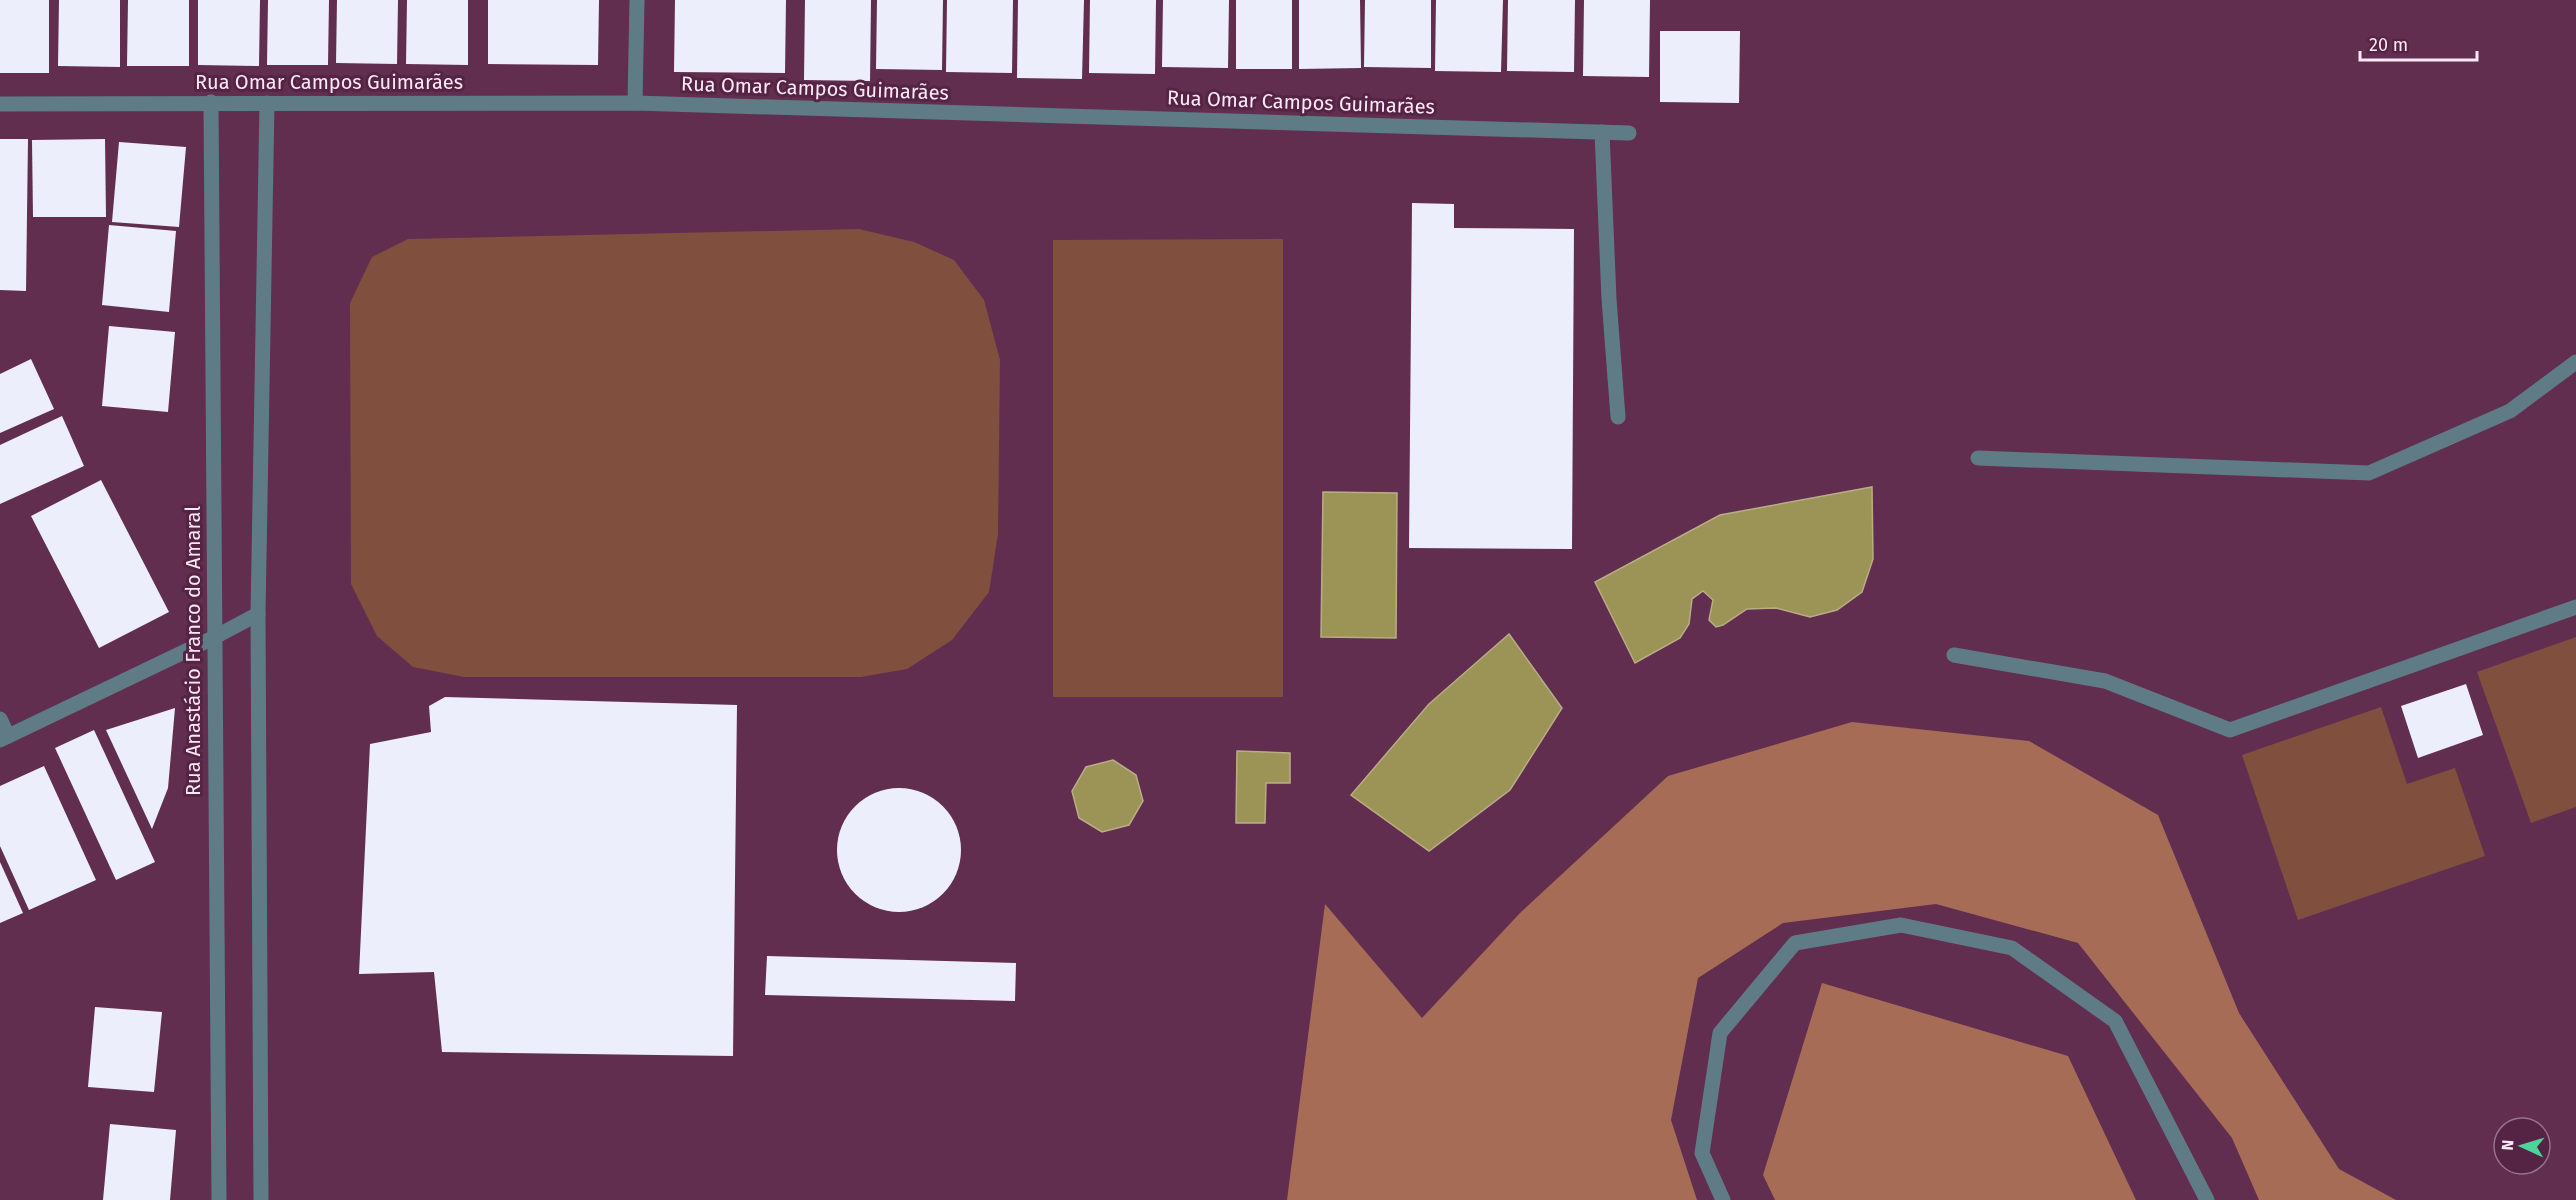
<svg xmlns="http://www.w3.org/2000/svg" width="2576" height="1200" font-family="'Fira Sans',sans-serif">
<rect width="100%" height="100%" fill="#612e50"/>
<g fill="#804f3d">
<path d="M859 229 914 242 954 260 984 300 1000 360 998 534 989 592 952 640 907 669 861 677H464L413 667 377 636 351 584 350 303 372 257 408 239Z"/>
<path d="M1283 239V697H1053V240Z"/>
<path d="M2576 637V807L2531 823 2477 672Z"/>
<path d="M2381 707 2407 784 2455 768 2485 856 2298 920 2242 755Z"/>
</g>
<g fill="#a66c56">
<path d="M1852 722 2029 741 2158 815 2239 1013 2339 1169 2396 1200H2259L2232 1138 2078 943 1936 904 1783 923 1698 978 1671 1120 1697 1200H1287L1325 904 1422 1018 1520 913 1668 776Z"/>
<path d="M1822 983 2068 1056 2136 1200H1775L1763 1175Z"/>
</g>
<g fill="#9c9357" stroke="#b9ad86" stroke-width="1.5">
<path d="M1872 487 1873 559 1862 592 1837 610 1810 617 1776 608 1747 609 1723 625 1716 627 1709 620 1713 600 1703 591 1692 599 1689 624 1680 638 1635 663 1595 582 1720 515Z"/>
<path d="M1323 492 1397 493 1396 638 1321 637Z"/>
<path d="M1509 634 1562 708 1510 790 1429 851 1351 795 1429 704Z"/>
<path d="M1237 751 1290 753V783H1266L1265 823H1236Z"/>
<path d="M1113 760 1136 775 1143 801 1129 825 1102 832 1079 818 1072 791 1086 767Z"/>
</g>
<g fill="#edeefb">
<rect x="0" y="0" width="49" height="73"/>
<path d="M59 0H120V67L58 66Z"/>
<path d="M128 0H189V66H127Z"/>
<path d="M198 0H260L259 66 198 65Z"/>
<path d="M268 0H329L328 65H267Z"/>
<path d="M337 0H398L397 64 336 63Z"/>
<path d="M407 0H468V65L406 64Z"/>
<path d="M488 0H599L598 65 488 64Z"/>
<path d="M675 0H786L785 73 674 72Z"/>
<path d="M805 0H871L870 81 804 80Z"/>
<path d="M877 0H943L942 70 876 69Z"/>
<path d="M947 0H1013L1012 73 946 72Z"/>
<path d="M1018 0H1084L1082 79 1017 78Z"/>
<path d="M1090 0H1156L1155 74 1089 73Z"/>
<path d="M1163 0H1229L1228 68 1162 67Z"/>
<rect x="1236" y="0" width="56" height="69"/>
<path d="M1299 0H1360L1361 68 1299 69Z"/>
<path d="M1365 0H1431V68L1364 67Z"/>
<path d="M1436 0H1503L1501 72 1435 71Z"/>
<path d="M1508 0H1575L1574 72 1507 71Z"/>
<path d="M1584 0H1650L1649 77 1583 76Z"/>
<path d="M1660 31H1740L1739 103 1660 102Z"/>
<path d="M0 139H28L26 291 0 290Z"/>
<path d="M105 139 106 217H33L32 140Z"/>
<path d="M119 142 186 147 179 227 112 222Z"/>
<path d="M1412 203 1454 204V228L1574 229 1572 549 1409 548Z"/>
<path d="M109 225 176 231 169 312 102 305Z"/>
<path d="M109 326 175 332 168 412 102 406Z"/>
<path d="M31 359 54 409 0 433V374Z"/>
<path d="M62 416 84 466 0 504V445Z"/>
<path d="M101 480 169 612 99 648 31 516Z"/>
<path d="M2466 684 2483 735 2418 758 2401 706Z"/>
<path d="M445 697 737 705 733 1056 442 1052 434 972 359 974 370 744 431 732 429 706Z"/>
<path d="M175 708 168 788 152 829 106 730Z"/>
<path d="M94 730 155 862 116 880 55 748Z"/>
<path d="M44 766 96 880 29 910 0 846V786Z"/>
<circle cx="899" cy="850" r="62"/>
<path d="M0 862 23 913 0 923Z"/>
<path d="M767 956 1016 963 1015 1001 765 995Z"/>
<path d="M95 1007 162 1012 154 1092 88 1087Z"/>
<path d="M110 1124 176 1130 170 1200H103Z"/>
</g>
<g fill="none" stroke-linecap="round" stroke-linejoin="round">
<g stroke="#5f7c86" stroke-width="15">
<path d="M211 102 219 1200"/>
<path d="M635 103 637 0"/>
<path d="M0 104 635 103 1629 133"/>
<path d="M1602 132 1609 299 1618 417"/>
<path d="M1978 458 2369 473 2510 411 2576 362"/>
<path d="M1954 655 2105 681 2230 730 2576 607"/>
<path d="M0 719 8 736"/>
<path d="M0 740 213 638 258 614"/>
<path d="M261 1200 258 614 267 103"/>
<path d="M1723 1200 1702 1153 1720 1033 1795 943 1901 925 2012 948 2115 1021 2207 1200"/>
</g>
</g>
<g text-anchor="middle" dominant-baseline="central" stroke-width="6" stroke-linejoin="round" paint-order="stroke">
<g font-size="20" fill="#fde9f5" stroke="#552445">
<text x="329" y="82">Rua Omar Campos Guimarães</text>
<text transform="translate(815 88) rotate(2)">Rua Omar Campos Guimarães</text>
<text transform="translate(1301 102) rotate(2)">Rua Omar Campos Guimarães</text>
<text transform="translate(193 651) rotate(-90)">Rua Anastácio Franco do Amaral</text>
</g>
</g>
<g transform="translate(2522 1146) rotate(274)"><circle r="28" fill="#552445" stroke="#98738b" stroke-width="1.5"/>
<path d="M0-4.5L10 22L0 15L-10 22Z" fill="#4ed399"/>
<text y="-9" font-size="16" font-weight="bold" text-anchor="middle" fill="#fde9f5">N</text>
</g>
<path d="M2360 51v9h117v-9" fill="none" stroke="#fde9f5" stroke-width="3"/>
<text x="2369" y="51" font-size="18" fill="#fde9f5" stroke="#552445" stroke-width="4.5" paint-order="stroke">20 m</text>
</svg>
